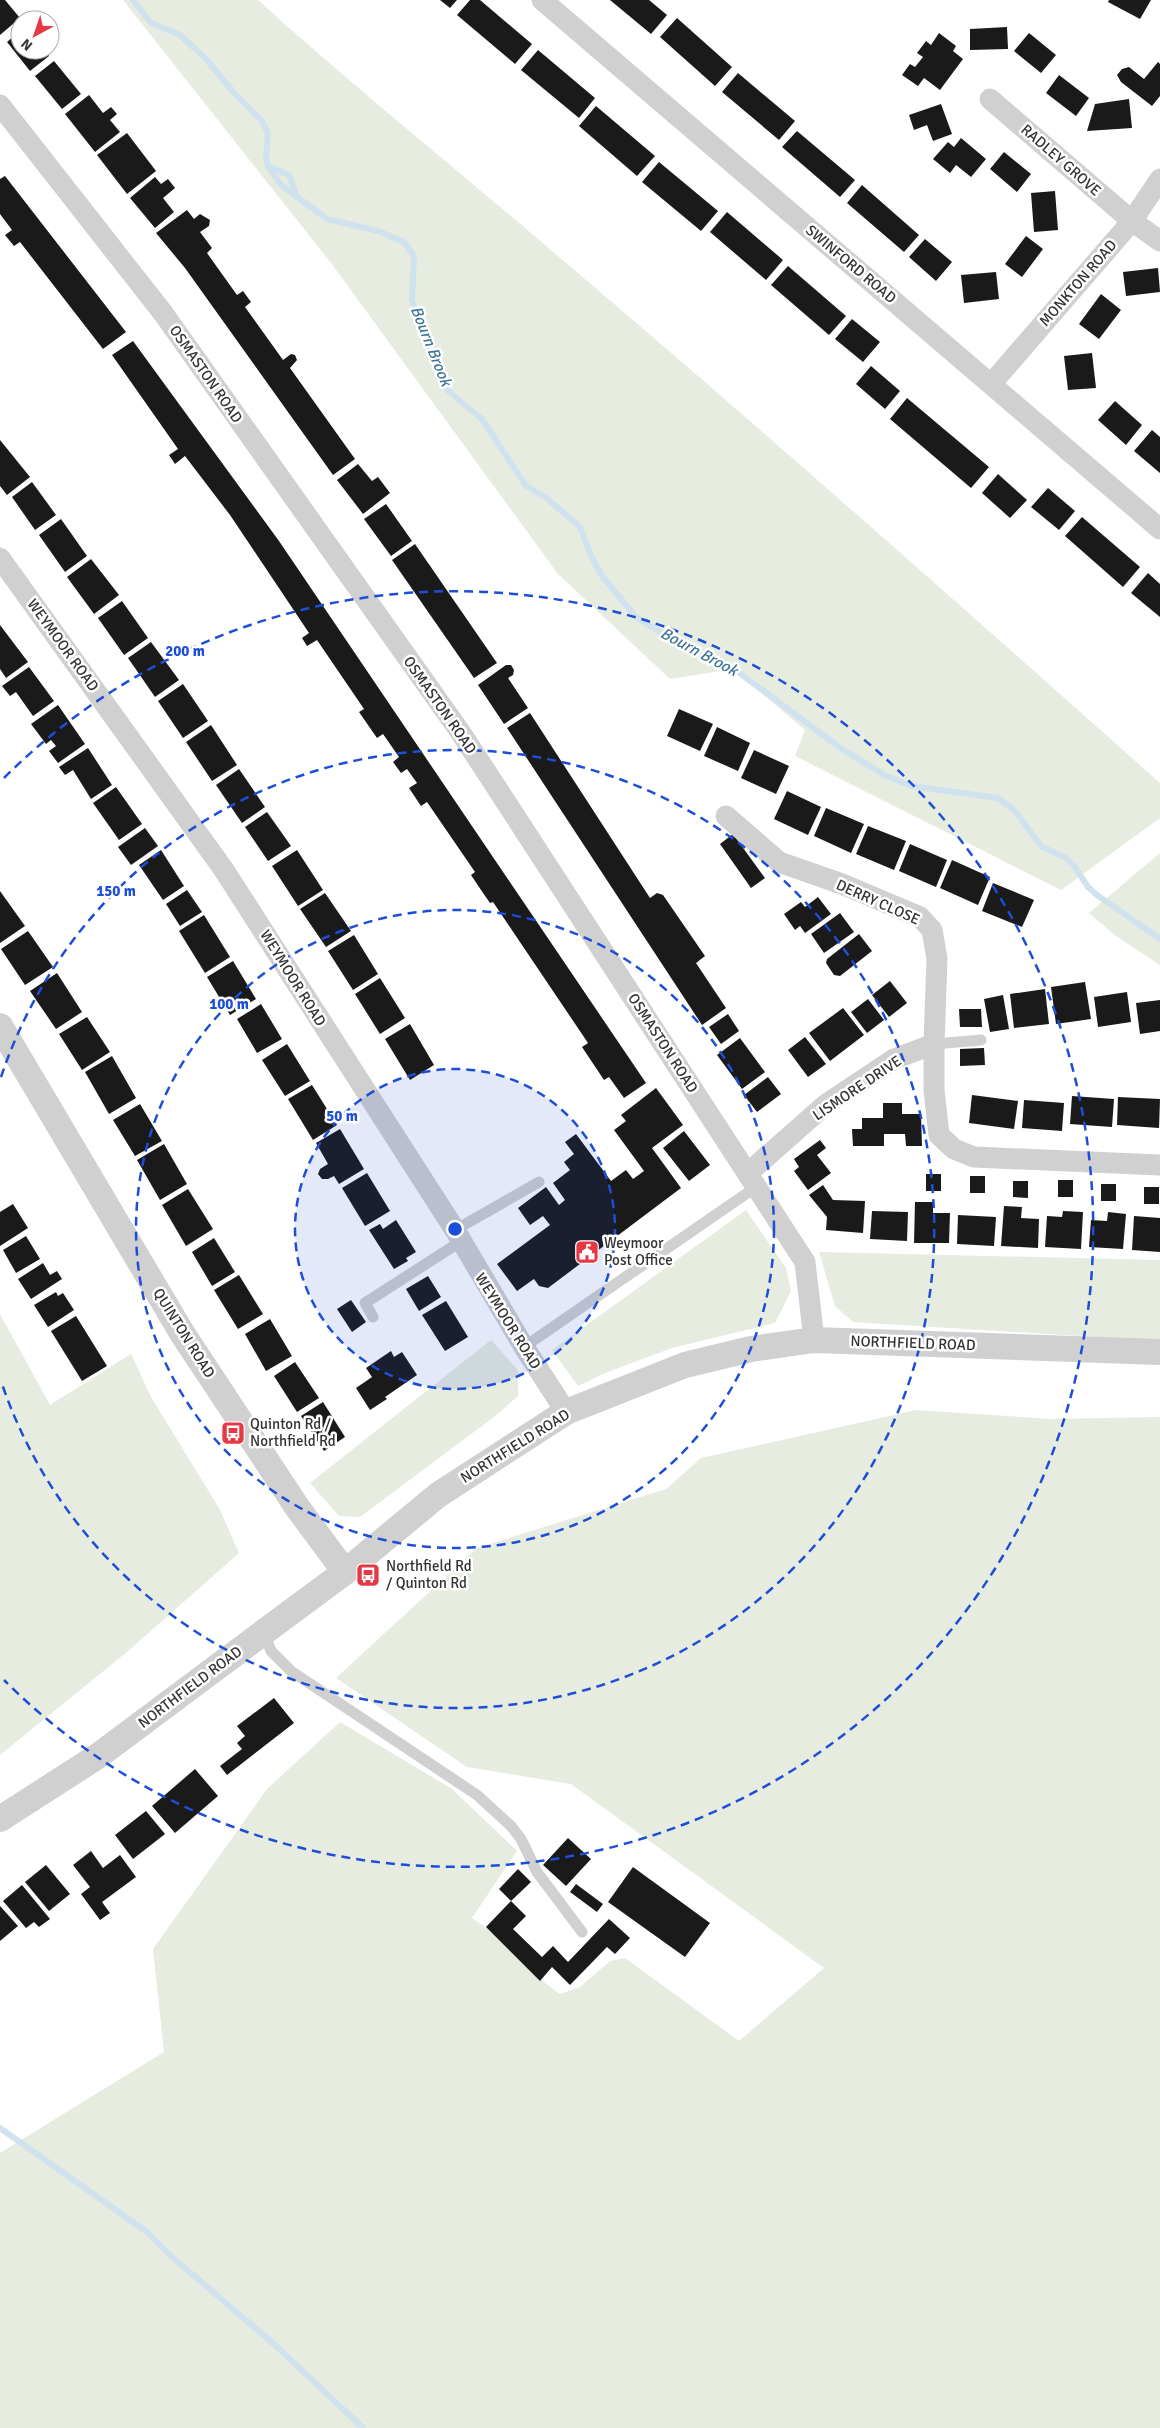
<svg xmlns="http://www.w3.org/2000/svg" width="1160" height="2428" font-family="Signika,sans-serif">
<rect width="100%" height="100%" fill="#fff"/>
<g fill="#e6ecdf">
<path d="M123 0H258C356 89 459 171 559 257 762 429 961 606 1160 783V818L1061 890 795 756 805 730 733 669 670 679 558 574 331 263Z"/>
<path d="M1160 853V965L1116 936 1089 913Z"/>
<path d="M746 1210 786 1268 791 1291 775 1323 672 1348 605 1373 578 1386 552 1350Z"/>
<path d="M819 1252 1160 1260V1341L853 1322 835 1306Z"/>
<path d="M0 1314 50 1405 131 1354 151 1397 219 1508 239 1553 127 1652 0 1755Z"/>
<path d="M491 1340 518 1370V1396L494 1417 360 1517 339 1516 310 1483Z"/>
<path d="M916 1410 1051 1419 1160 1417V2428H0V2153L164 2052 153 1949 267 1789 340 1722 452 1789 517 1851 472 1918C505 1939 528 1972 560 1994L580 1987 610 1961 625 1958 739 2041 824 1968 571 1784 467 1767 336 1678 477 1548 666 1489 701 1458Z"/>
</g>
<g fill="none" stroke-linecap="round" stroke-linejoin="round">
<g stroke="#cfe2ee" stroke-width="6">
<path d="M133 0 151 23 180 35 206 59 235 94 261 120 268 133 266 158 268 166 281 185 327 219 378 231 404 242 414 256 412 301 434 360 447 390 482 419 526 486 544 496 580 527 591 556 602 576 636 617 693 653 726 663 839 747 884 775 911 786 998 798 1014 810 1042 847 1065 857 1075 867 1088 887 1097 895 1160 939"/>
<path d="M268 166 289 175 297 196"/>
<path d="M0 2128 147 2232 171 2256 275 2345 363 2428"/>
</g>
</g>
<g fill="#1a1a1a">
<path d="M0 0H5L20 18 0 35Z"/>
<path d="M440 0H457L450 8Z"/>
<path d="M470 0H480L532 44 515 64 457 15Z"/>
<path d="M610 0H649L667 15 651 34Z"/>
<path d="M1109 0H1151L1140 19 1108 2Z"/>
<path d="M677 18 732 67 715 86 660 37Z"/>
<path d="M1007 27 1008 49 970 50V29Z"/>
<path d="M20 31V50H45L49 56 30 71 7 42Z"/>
<path d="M939 33 956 46 953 51 963 59 940 90 924 78 918 86 902 75 910 64 915 67 923 57 917 53 926 41 931 45Z"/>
<path d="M1029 33 1056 55 1041 73 1014 51Z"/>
<path d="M538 50 595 98 579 118 521 70Z"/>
<path d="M54 61 81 94 62 109 35 76Z"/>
<path d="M1158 62 1160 64V96L1152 106 1121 82 1117 75 1122 69 1129 67 1144 79Z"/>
<path d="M738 73 795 121 779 140 722 92Z"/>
<path d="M1059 75 1089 98 1076 116 1046 93Z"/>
<path d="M89 95 103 113 111 107 117 114 110 120 120 132 95 152 65 114Z"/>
<path d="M1129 99 1132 128 1087 131 1095 104Z"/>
<path d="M941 104 952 134 933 141 927 125 914 130 909 115Z"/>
<path d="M596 106 655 156 637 176 579 126Z"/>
<path d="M797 131 855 180 840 197 782 147Z"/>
<path d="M127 133 156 171 127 194 97 155Z"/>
<path d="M961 138 986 159 971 177 956 165 950 173 933 159 948 142 954 147Z"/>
<path d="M1004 152 1031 174 1017 192 990 169Z"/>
<path d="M659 162 718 211 701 231 642 182Z"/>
<path d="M5 176 126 332 103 349 20 242 14 246 5 235 12 230 0 214V179Z"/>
<path d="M155 177 161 184 168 179 175 188 163 198 174 212 155 228 130 198Z"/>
<path d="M862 185 919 235 904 252 847 203Z"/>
<path d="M1055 191 1058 230 1034 232 1031 193Z"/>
<path d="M187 210 194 219 200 214 210 220 209 226 200 232 212 248 207 253 237 295 243 291 251 302 245 307 283 360 291 354 295 355 297 360 290 368 355 459 333 475 185 268 156 233Z"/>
<path d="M727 212 783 260 766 280 710 232Z"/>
<path d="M1026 236 1043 249 1022 277 1005 264Z"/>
<path d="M925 239 952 262 936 281 909 257Z"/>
<path d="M788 266 846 316 829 335 771 285Z"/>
<path d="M1158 268 1160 292 1126 296 1123 272Z"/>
<path d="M996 272 999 299 964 303 961 275Z"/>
<path d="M1101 294 1121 310 1099 339 1079 324Z"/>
<path d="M852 319 880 342 863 362 835 339Z"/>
<path d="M133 341 279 541 646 1083 624 1098 609 1077 604 1080 582 1047 588 1043 493 902 490 903 481 890 471 875 475 872 427 802 421 806 409 788 417 783 407 769 401 773 393 762 399 757 383 734 377 738 359 712 364 709 317 640 307 646 302 638 309 633 230 515 185 456 175 464 169 455 178 449 112 355Z"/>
<path d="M1092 353 1096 388 1068 390 1064 356Z"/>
<path d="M871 366 900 391 885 409 856 384Z"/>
<path d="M907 398 989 467 971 488 890 419Z"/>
<path d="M1115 401 1142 425 1126 445 1098 420Z"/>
<path d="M1152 430 1160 437V473L1134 451Z"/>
<path d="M0 440 30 477 7 495 0 486Z"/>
<path d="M358 464 372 481 378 477 390 493 363 514 337 480Z"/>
<path d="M998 474 1027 500 1010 518 982 493Z"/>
<path d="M32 482 56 515 35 530 12 497Z"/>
<path d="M1048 488 1075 511 1059 530 1031 507Z"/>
<path d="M386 504 412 541 391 556 364 519Z"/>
<path d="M1082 517 1140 567 1123 587 1065 536Z"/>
<path d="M61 519 87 556 65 572 39 535Z"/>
<path d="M415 544 497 663 474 678 392 560Z"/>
<path d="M91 559 119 595 94 614 67 577Z"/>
<path d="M1148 573 1160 584V617L1131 593Z"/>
<path d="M122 601 148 638 124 655 98 618Z"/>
<path d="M0 625 28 662 6 678 0 669Z"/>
<path d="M151 642 179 680 155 697 128 658Z"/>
<path d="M506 665H511L514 670 513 675 508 678 528 708 504 724 478 685Z"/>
<path d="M29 667 54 701 33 716 16 692 10 696 2 686Z"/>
<path d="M183 684 208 721 183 738 158 701Z"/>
<path d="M58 705 85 744 58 763 49 751 56 746 51 740 46 744 31 724Z"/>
<path d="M679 709 713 724 700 751 667 736Z"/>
<path d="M530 713 650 898 657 893 663 895 705 956 696 963 726 1008 702 1025 507 728Z"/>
<path d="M211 725 237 765 212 781 186 742Z"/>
<path d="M717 727 750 743 738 771 704 756Z"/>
<path d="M88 748 112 785 91 799 73 770 65 775 59 767Z"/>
<path d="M754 750 789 766 776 794 741 778Z"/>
<path d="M239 769 265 807 242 823 216 785Z"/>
<path d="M116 787 142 824 119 840 93 803Z"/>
<path d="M787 791 821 807 808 835 774 819Z"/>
<path d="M826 808 864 824 851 853 814 836Z"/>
<path d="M267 812 291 846 268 861 245 827Z"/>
<path d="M868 826 906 841 894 870 856 854Z"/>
<path d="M145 828 158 846 131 865 118 847Z"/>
<path d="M733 834 765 878 751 888 720 844Z"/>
<path d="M910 844 947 860 936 887 899 871Z"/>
<path d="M161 850 184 886 163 900 139 865Z"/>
<path d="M297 850 323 890 298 906 272 866Z"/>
<path d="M952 860 990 877 978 905 940 888Z"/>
<path d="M993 883 1034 900 1022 927 982 911Z"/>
<path d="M187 890 202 912 180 926 166 904Z"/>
<path d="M0 891 25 926 0 943Z"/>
<path d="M325 893 351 931 326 947 300 909Z"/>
<path d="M818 897 831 914 805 933 800 926 795 930 784 914 801 902 805 907Z"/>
<path d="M840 913 854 932 824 953 811 934Z"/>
<path d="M204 915 230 957 205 973 179 931Z"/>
<path d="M28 931 53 967 25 985 1 949Z"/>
<path d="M859 934 872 951 840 976 834 975 826 963 827 959Z"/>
<path d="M354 935 378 974 353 990 328 951Z"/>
<path d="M233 961 256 999 230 1015 207 977Z"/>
<path d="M57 973 82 1012 56 1029 30 991Z"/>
<path d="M380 978 405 1018 380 1034 355 994Z"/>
<path d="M890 981 907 1003 889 1017 872 995Z"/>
<path d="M1085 982 1091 1019 1056 1024 1051 987Z"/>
<path d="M1045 989 1049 1024 1014 1028 1010 994Z"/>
<path d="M1127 992 1131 1022 1098 1027 1094 997Z"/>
<path d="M1003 995 1009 1029 990 1032 984 999Z"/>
<path d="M868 999 884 1020 867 1033 851 1012Z"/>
<path d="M1160 1000V1031L1140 1034 1136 1003Z"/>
<path d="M261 1004 282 1039 257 1053 237 1019Z"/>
<path d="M843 1008 864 1035 830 1061 809 1033Z"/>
<path d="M959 1009H981L982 1027H960Z"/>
<path d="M728 1014 739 1031 721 1044 709 1027Z"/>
<path d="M87 1017 110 1052 82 1070 59 1034Z"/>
<path d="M410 1024 434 1065 410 1080 385 1039Z"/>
<path d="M805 1037 826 1064 808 1077 788 1050Z"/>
<path d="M740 1038 765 1072 742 1089 717 1055Z"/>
<path d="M287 1044 310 1081 285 1096 262 1060Z"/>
<path d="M984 1048 985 1065 960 1066V1049Z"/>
<path d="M112 1056 136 1098 109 1114 85 1072Z"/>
<path d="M768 1077 781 1094 757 1112 744 1095Z"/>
<path d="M312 1085 337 1125 313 1140 288 1099Z"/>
<path d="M656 1088 683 1125 652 1148 681 1188 548 1288 539 1286 534 1279 517 1291 497 1264 550 1225 543 1216 530 1225 518 1208 546 1187 559 1205 565 1200 553 1183 570 1170 564 1162 574 1154 565 1142 576 1134 611 1181 626 1170 633 1179 644 1171 614 1130 626 1121 621 1115Z"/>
<path d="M972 1095 1018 1101 1014 1129 969 1123Z"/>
<path d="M1072 1096 1114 1099 1112 1127 1070 1124Z"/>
<path d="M1118 1097 1160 1099 1159 1128 1117 1125Z"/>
<path d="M1024 1100 1064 1103 1062 1131 1022 1128Z"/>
<path d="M883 1103H902V1114H921L922 1146H906L905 1134H884V1146H853L852 1129H862V1118H883Z"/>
<path d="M140 1104 162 1141 135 1156 113 1120Z"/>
<path d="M340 1129 364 1169 339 1184 334 1176 328 1179H322L318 1174 320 1169 328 1164 316 1143Z"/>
<path d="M684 1131 710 1165 689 1181 663 1148Z"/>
<path d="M820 1140 826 1148 817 1155 831 1173 808 1190 794 1171 799 1167 794 1159Z"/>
<path d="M164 1144 187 1184 160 1200 137 1160Z"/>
<path d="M367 1173 390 1211 365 1226 342 1188Z"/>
<rect x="926" y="1174" width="15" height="17"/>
<rect x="970" y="1176" width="15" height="17"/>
<rect x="1058" y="1180" width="15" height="17"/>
<path d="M1013 1181H1028V1198L1013 1197Z"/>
<rect x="1101" y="1184" width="15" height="17"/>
<path d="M823 1185 833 1200 865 1201 863 1233 826 1230 827 1217 809 1195Z"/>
<rect x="1144" y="1187" width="15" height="17"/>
<path d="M188 1189 213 1229 186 1246 162 1205Z"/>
<path d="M915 1202H933V1213H950L949 1243H914Z"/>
<path d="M13 1204 28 1228 0 1246V1212Z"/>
<path d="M1004 1206 1022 1207 1021 1218 1039 1219 1038 1248 1001 1246Z"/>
<path d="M872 1211 908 1212 907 1241 870 1239Z"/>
<path d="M1063 1211 1083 1212 1081 1249 1045 1247 1047 1216 1062 1217Z"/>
<path d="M1108 1212 1126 1214 1123 1249 1089 1247 1091 1220 1107 1221Z"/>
<path d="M958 1215 996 1217 994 1246 957 1244Z"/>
<path d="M1134 1216 1160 1218V1252L1132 1250Z"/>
<path d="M396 1220 416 1252 406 1258 408 1261 394 1269 369 1230 380 1224 383 1229Z"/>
<path d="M26 1236 40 1259 16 1273 3 1250Z"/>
<path d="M214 1238 235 1272 212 1286 192 1252Z"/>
<path d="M43 1263 50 1275 57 1271 62 1279 31 1299 18 1279Z"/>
<path d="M239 1275 263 1314 238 1329 214 1290Z"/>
<path d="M428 1276 441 1297 419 1311 406 1289Z"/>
<path d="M56 1292 58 1296 63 1293 74 1310 48 1327 34 1305Z"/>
<path d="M351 1300 366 1322 352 1332 337 1309Z"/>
<path d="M446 1301 468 1337 445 1351 422 1315Z"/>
<path d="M76 1316 107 1366 82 1381 51 1331Z"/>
<path d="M270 1319 292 1356 266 1371 245 1334Z"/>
<path d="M391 1351 394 1357 402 1352 417 1375 385 1397 387 1399 370 1410 356 1388 372 1377 366 1368Z"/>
<path d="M295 1362 319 1398 297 1412 274 1376Z"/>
<path d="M323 1402 345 1437 324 1451 301 1416Z"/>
<path d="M274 1698 294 1723 227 1775 220 1766 242 1749 237 1743 245 1736 237 1726Z"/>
<path d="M195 1769 218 1796 175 1833 152 1806Z"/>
<path d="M146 1811 165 1834 133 1859 115 1835Z"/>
<path d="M568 1838 591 1859 566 1886 543 1865Z"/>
<path d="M91 1851 103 1868 120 1855 136 1877 102 1902 110 1913 100 1920 81 1894 90 1887 73 1865Z"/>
<path d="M46 1865 70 1894 49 1911 25 1882Z"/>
<path d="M633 1867 710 1923 685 1957 608 1902Z"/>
<path d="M518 1869 531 1882 511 1901 499 1889Z"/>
<path d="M576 1884 603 1904 597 1912 570 1892Z"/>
<path d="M22 1885 50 1919 39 1927 34 1922 26 1928 3 1901Z"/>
<path d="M511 1901 526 1916 513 1929 542 1957 553 1946 568 1962 609 1919 630 1938 615 1954 607 1947 570 1985 552 1967 540 1981 486 1927Z"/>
<path d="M0 1906 18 1926 0 1941Z"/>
</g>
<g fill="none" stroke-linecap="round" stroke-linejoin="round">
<g stroke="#d0d0d0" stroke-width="11">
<path d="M934 1044 981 1040"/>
<path d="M455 1230 539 1182"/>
<path d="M373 1317 365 1303 460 1242"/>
<path d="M524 1347 756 1187"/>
<path d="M264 1632 271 1651 291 1671 477 1795 511 1826 521 1839 537 1872 582 1932"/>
</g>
<g stroke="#d0d0d0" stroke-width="21">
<path d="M542 0 1160 529"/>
<path d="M990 99 1132 221 1160 241"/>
<path d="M0 105 163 313 461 733 805 1262 814 1340"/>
<path d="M992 383 1132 221 1160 179"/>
<path d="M0 558 224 870 455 1230 524 1347 566 1412"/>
<path d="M726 816 779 862 842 884 920 917 932 930 937 959 934 1044"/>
<path d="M748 1173 825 1105 894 1059 934 1044V1090L939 1135 954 1149 974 1157 1160 1165"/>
</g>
<g stroke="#d0d0d0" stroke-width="26">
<path d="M0 1026 182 1333 297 1507 345 1572"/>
<path d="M0 1819 98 1756 264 1632 345 1572 438 1495 566 1412 685 1365 751 1349 814 1340 1160 1352"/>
</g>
</g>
<circle cx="455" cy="1229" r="160" fill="#1d4ed8" fill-opacity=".12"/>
<g fill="none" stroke="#1d4ed8" stroke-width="2.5" stroke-dasharray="9 6">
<circle cx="455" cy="1229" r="160"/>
<circle cx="455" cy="1229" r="319"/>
<path d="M1 1077A479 479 0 1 1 1 1381"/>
<path d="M4 778A638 638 0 1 1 4 1680"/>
</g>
<defs>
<g id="civic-square" transform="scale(1.25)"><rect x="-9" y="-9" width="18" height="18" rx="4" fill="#e63946" stroke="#fff"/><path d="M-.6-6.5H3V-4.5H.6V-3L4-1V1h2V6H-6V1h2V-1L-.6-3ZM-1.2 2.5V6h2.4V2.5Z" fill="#fff"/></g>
<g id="bus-square" transform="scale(1.25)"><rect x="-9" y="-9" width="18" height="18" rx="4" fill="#e63946" stroke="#fff"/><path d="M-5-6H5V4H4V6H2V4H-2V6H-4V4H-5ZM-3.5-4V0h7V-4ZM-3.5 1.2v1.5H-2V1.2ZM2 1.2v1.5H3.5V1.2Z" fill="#fff"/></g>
</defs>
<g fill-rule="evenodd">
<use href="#civic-square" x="587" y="1252"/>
<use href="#bus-square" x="233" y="1433"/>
<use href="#bus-square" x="368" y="1575"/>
</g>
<g text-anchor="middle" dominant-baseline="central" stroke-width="5" stroke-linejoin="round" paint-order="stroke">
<g font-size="15" fill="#333" stroke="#fff">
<text transform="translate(1061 160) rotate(41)">RADLEY GROVE</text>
<text transform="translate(851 264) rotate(40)">SWINFORD ROAD</text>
<text transform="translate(1078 283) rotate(-49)">MONKTON ROAD</text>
<text transform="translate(206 374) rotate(55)">OSMASTON ROAD</text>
<text transform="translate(63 645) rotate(54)">WEYMOOR ROAD</text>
<text transform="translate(440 705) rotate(55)">OSMASTON ROAD</text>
<text transform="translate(878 902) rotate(24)">DERRY CLOSE</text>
<text transform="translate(293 978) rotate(58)">WEYMOOR ROAD</text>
<text transform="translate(663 1043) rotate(57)">OSMASTON ROAD</text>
<text transform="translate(857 1088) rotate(-34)">LISMORE DRIVE</text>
<text transform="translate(508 1321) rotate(58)">WEYMOOR ROAD</text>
<text transform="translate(184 1333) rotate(58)">QUINTON ROAD</text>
<text transform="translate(913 1343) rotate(2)">NORTHFIELD ROAD</text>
<text transform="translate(515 1446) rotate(-32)">NORTHFIELD ROAD</text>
<text transform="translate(190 1687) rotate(-37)">NORTHFIELD ROAD</text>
</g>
<g font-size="15" fill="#333" stroke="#fff" text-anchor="start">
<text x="604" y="1243">Weymoor<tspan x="604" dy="17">Post Office</tspan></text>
<text x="250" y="1424">Quinton Rd /<tspan x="250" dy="17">Northfield Rd</tspan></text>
<text x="386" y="1566">Northfield Rd<tspan x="386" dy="17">/ Quinton Rd</tspan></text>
</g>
<g font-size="16" font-style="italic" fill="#3f7597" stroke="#fff">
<text transform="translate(431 346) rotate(68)">Bourn Brook</text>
<text transform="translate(699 652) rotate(28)">Bourn Brook</text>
</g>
</g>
<circle cx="455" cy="1229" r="8" fill="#1d4ed8" stroke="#fff" stroke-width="2.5"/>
<g font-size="15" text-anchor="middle" font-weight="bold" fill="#1d4ed8" stroke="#fff" stroke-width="5" stroke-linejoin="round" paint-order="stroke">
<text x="185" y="656">200 m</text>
<text x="116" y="896">150 m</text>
<text x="229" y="1009">100 m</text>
<text x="342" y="1121">50 m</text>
</g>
<g transform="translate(35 35) rotate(220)"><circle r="24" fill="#ffffff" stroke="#adadad"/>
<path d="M0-4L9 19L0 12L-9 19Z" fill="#e63946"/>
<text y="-8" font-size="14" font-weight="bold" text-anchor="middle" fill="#333333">N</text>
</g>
</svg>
